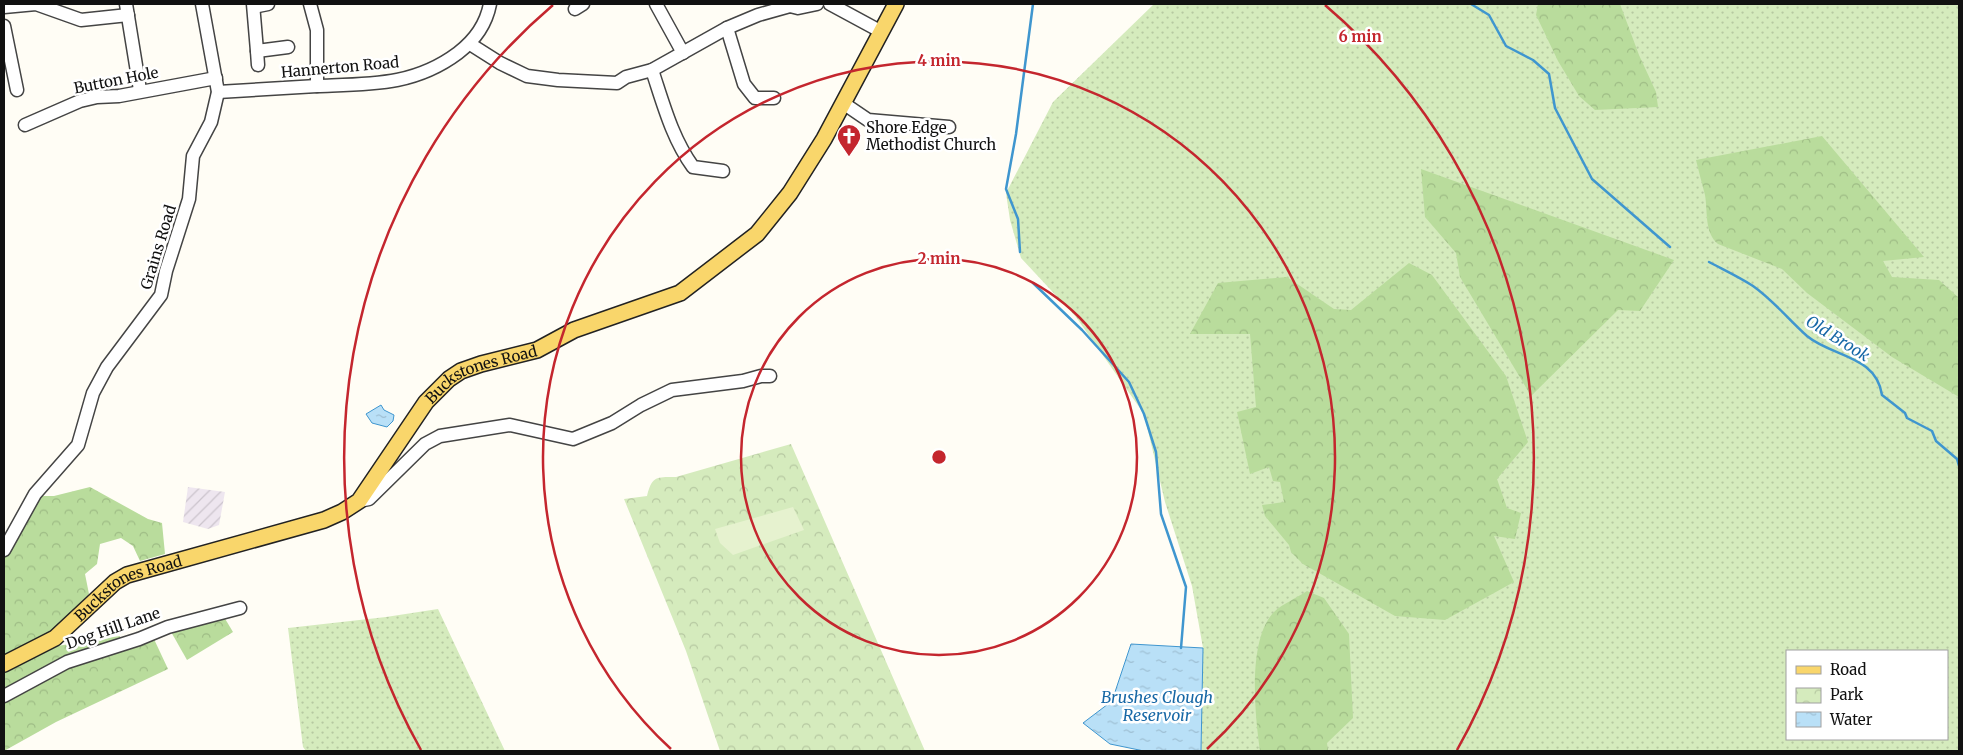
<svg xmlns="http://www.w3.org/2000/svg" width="1963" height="755" font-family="Merriweather,serif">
<defs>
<pattern id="industrial-furrows" width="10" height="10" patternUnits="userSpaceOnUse" patternTransform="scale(1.25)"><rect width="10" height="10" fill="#eee6ef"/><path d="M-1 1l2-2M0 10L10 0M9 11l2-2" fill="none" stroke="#cbc4cc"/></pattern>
<pattern id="grass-dots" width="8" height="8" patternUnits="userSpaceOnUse" patternTransform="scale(1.25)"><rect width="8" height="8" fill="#d5ebbd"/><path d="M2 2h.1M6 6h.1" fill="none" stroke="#b6c8a1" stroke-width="1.8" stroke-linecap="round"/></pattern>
<pattern id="forest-crowns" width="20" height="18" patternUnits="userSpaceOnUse" patternTransform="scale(1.25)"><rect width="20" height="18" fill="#b9dc9c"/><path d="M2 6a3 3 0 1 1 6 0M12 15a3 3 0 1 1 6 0" fill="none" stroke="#9ebc85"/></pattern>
<pattern id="park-crowns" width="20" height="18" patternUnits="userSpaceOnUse" patternTransform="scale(1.25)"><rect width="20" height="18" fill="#d5ebbd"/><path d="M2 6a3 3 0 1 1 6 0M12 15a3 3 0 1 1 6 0" fill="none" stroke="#b6c8a1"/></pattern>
<pattern id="water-ripples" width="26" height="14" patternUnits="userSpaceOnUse" patternTransform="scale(1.25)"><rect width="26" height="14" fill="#b9e0f7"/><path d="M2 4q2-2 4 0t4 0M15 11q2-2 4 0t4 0" fill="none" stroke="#9ebfd3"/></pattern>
</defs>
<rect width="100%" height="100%" fill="#fffdf5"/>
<path fill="url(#industrial-furrows)" d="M188 487 225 492 219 525 208 529 183 522Z"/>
<g fill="url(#grass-dots)" fill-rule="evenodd">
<path d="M1154 4H1959V751H1201L1203 648 1192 586 1165 502 1144 414 1076 317 1021 258 1010 220 1006 193 1053 102ZM1787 651H1947V739H1787Z"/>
<path d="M438 609 505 751H306L303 747 288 628 386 617Z"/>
</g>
<g fill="url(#forest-crowns)">
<path d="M1538 4H1620L1639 55 1656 92 1658 107 1595 110 1579 96 1558 61 1536 15Z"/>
<path d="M1822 136 1924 257 1883 261 1892 277 1939 280 1959 298V397L1892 357 1807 293 1782 269 1718 244C1704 232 1708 212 1705 195 1702 184 1699 172 1696 160Z"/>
<path d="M1421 169 1674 260 1640 311 1618 310 1531 396 1460 277 1456 253 1425 217Z"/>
<path d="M1409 263 1432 275 1506 376 1528 442 1497 479 1507 508 1521 513 1515 539 1494 536 1514 582 1445 620 1395 616 1303 564 1291 552 1289 545 1265 516 1262 505 1284 502 1280 482 1273 481 1269 467 1250 474 1237 412 1256 407 1250 334H1190L1218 283 1287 277 1334 309 1351 310Z"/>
<path d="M90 487 148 519 162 523 165 554 140 561 133 546 121 538 100 544 97 564 85 574 89 594 50 633 4 656V558L33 506 42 496H54Z"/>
<path d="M1307 591 1324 598 1349 634 1353 718 1327 743 1328 751H1260C1255 716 1247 639 1274 612 1282 604 1297 598 1307 591Z"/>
<path d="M224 617 233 632 187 660 170 630Z"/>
<path d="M120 636 121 643 4 693V670L51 647Z"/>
<path d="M153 637 168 669 56 722 4 751V702L74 662Z"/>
</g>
<path fill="url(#park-crowns)" d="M791 444 925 751H720L686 651 624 499 647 496C652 476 656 477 676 477Z"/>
<path fill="#e6f2cf" d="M793 507 804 530 733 555 720 543 715 529Z"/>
<g fill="url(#water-ripples)" stroke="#3f96cf">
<path d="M381 405 384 410 394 415 393 421 387 427 372 423 366 414Z"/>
<path d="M1131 644 1203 648 1201 751H1144L1110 744 1083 723 1112 701Z"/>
</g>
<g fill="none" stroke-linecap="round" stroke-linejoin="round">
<g stroke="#3f96cf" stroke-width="2.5">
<path d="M1471 4 1489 15 1506 46 1533 60 1549 74 1555 108 1592 179 1670 247"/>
<path d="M1020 252 1018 219 1006 189 1016 134 1033 4"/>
<path d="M1709 262C1724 270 1739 277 1753 286 1773 300 1789 320 1807 336 1832 357 1876 355 1882 395L1905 413 1907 418 1932 431 1936 441 1957 459 1959 466"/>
<path d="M1033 283 1082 330 1129 382 1144 414 1156 452 1161 514 1186 587 1181 648"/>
</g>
<g stroke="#444" stroke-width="15">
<g id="minor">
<path d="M126 4 140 90"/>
<path d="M253 4 257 51 288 47"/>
<path d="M254 4 258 6 268 4"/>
<path d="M310 4 317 30V86"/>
<path d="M656 4 683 53"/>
<path d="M830 4 880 31"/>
<path d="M4 7 36 4 81 20 128 15"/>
<path d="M575 9 583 4"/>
<path d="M4 26 17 90"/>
<path d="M727 28 744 84 755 98H774"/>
<path d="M470 44 500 63 527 76 558 80 617 83 626 77 652 70 727 28 758 15 790 6 798 8 817 4"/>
<path d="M257 51 258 65"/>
<path d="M652 70C663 103 672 138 693 167L723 171"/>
<path d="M218 92C251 90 284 88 317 86 370 84 414 86 458 53 475 40 486 25 490 4"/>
<path d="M843 103 868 120 949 127"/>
<path d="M25 125 80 101 97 97 119 96 216 78"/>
<path d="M359 501 369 499 425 444 440 436 510 425 573 439 612 423 641 405 672 390 743 381 761 376H770"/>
<path d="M4 550 35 494 78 445 93 393 107 367 161 295 166 271 189 199 193 156 211 122 218 92 202 4"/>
<path d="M4 696 67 662 139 639 168 627 240 608"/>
</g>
</g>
<g stroke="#222" stroke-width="18">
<g id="major">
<path id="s1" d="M4 664 55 638 115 582 127 575 324 520 342 512 359 501 426 402 449 379 461 371 481 364 537 350 574 330 680 293 757 234 790 193 824 139 896 4"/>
</g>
</g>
<use href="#minor" stroke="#fff" stroke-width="12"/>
<use href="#major" stroke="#f9d66b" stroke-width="15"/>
</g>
<g fill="none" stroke="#c4262e" stroke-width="2.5">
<circle cx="939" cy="457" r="198"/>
<path d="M671 749A396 396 0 1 1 1207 749"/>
<path d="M421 750A595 595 0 0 1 553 5M1325 5A595 595 0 0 1 1457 750"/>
</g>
<defs>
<g id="church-pin" transform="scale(1.25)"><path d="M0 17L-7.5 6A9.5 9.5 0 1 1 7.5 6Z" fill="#c4262e" stroke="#fff"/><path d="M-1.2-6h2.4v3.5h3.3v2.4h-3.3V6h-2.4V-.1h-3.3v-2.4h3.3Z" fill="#fff"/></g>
</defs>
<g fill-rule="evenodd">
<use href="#church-pin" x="849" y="136"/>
</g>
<g text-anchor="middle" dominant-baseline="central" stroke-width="5" stroke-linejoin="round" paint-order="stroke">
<g font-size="15" fill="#111" stroke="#fff">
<text transform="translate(340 67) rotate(-5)">Hannerton Road</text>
<text transform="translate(116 80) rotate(-11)">Button Hole</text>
<text transform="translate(158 247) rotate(-73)">Grains Road</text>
<text stroke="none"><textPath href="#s1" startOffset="581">Buckstones Road</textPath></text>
<text stroke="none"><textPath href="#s1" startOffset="148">Buckstones Road</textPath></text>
<text transform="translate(113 628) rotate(-19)">Dog Hill Lane</text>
</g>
<g font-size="15" fill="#111" stroke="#fff" text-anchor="start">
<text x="866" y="127">Shore Edge<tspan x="866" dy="17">Methodist Church</tspan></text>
</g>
<g font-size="16" font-style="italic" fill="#1768a6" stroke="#fff">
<text transform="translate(1838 338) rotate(32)">Old Brook</text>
<text x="1157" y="697">Brushes Clough<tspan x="1157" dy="18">Reservoir</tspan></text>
</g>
</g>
<circle cx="939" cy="457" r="8" fill="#c4262e" stroke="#fff" stroke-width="2.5"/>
<g font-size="15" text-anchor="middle" font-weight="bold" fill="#c4262e" stroke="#fff" stroke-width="5" stroke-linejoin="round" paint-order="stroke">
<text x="1360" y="42">6 min</text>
<text x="939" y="66">4 min</text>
<text x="939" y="264">2 min</text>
</g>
<rect width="1963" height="755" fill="none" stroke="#111111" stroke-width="10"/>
<rect x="1786" y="650" width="162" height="90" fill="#ffffff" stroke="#a0a0a0"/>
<rect x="1796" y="666" width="25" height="8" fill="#f9d66b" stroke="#a0a0a0"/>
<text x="1830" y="675" font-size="15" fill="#111111">Road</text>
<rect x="1796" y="688" width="25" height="15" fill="url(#park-crowns)" stroke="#a0a0a0"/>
<text x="1830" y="700" font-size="15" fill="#111111">Park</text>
<rect x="1796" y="712" width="25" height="15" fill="url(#water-ripples)" stroke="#a0a0a0"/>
<text x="1830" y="725" font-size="15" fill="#111111">Water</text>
</svg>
